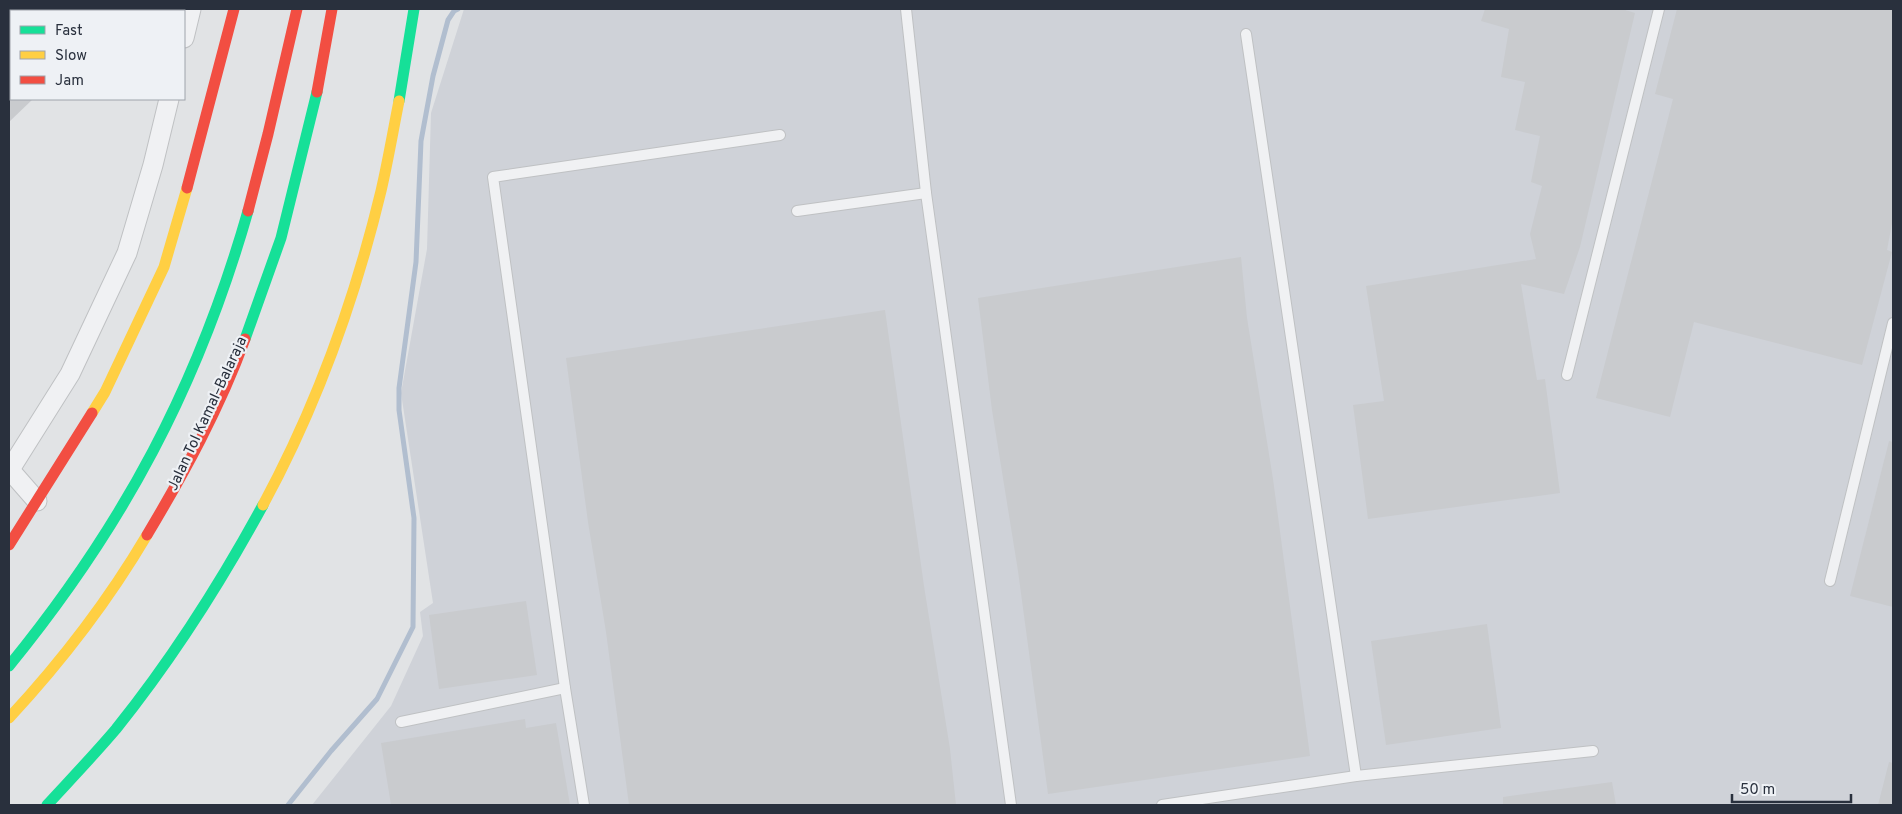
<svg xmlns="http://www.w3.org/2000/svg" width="1902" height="814" font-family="Overpass,sans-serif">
<rect width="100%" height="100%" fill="#e1e3e5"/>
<path fill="#cfd2d8" d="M464 9H1893V805H312L391 706 423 636 420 612 433 603 401 393 427 249 431 113Z"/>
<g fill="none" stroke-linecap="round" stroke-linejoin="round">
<path stroke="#b1becf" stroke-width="5" d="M288 805 331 751 377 699 413 627 414 518 399 410V388L416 262 421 141 433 76 448 20 454 11 458 9"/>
</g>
<g fill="#c9cbce">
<path d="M1485 9H1622L1635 13 1580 247 1564 294 1521 284 1537 380 1545 379 1560 493 1368 519 1353 405 1384 401 1366 286 1536 259 1530 234 1542 186 1531 182 1540 136 1515 130 1525 82 1501 77 1509 29 1481 21Z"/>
<path d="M1677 9H1893V218L1887 250 1892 252 1862 365 1694 322 1670 417 1596 398 1673 99 1655 94Z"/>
<path d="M9 99H33L9 122Z"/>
<path d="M1241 257 1247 318 1273 479 1310 756 1048 794 1018 571 992 410 978 298Z"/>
<path d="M885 310 924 586 950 749 956 805H629L606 632 588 522 566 358Z"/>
<path d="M1889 441 1893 442V607L1850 596Z"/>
<path d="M526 601 537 675 439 689 429 615Z"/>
<path d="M1487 624 1501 728 1386 745 1371 641Z"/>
<path d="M525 719 526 728 556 723 570 805H391L381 743Z"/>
<path d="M1889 762 1893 763V805H1878Z"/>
<path d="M1612 782 1616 805H1503V797Z"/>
</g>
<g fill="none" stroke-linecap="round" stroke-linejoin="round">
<g stroke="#bfc1c3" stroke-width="12">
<g id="lane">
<path d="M906 9 926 193 1011 805"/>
<path d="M1246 34 1356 776"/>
<path d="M797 211 926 193"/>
<path d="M1567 375 1659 9"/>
<path d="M1830 581 1893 323"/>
<path d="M401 722 565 688"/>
<path d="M584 805 565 688 493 177 780 135"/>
<path d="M1162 805 1356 776 1593 751"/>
</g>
</g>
<g stroke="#bfc1c3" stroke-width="21">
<g id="street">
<path d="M184 38 191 9"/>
<path d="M9 469 37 501"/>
<path d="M9 471 70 374 127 253 153 165 169 99"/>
</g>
</g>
<use href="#lane" stroke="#f0f1f3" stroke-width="10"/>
<use href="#street" stroke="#f0f1f3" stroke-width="19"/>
<g stroke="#16e098" stroke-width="11">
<path d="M399 101 414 9"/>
<path d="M245 339 281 238 317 92"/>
<path d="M9 666C124 525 198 386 248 211"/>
<path d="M47 805C70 780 94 755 116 729 173 658 220 584 263 505"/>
</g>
<g stroke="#ffcf43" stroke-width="11">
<path d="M92 413 105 392 164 267 187 188"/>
<path d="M263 505C316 407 355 299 381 191 388 161 393 131 399 101"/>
<path d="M9 718C61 662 108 601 147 535"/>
</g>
<g stroke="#f24e42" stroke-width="11">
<path d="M317 92 332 9"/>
<path d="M187 188 234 9"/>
<path d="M248 211 268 134 297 9"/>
<path d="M147 535C184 473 220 408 245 339"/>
<path d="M9 545 92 413"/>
</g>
</g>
<g text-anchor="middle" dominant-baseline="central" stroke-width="4.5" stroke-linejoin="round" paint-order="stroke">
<g font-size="15" fill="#29303d" stroke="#eef1f5">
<text transform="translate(208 414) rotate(-65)">Jalan Tol Kamal–Balaraja</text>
</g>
</g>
<rect width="1902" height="814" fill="none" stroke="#29303d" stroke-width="20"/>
<rect x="10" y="10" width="175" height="90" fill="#eef1f5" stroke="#9fa4ab"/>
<rect x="20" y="26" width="25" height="8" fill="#16e098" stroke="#9fa4ab"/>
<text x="55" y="35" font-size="15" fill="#29303d">Fast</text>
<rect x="20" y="51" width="25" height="8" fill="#ffcf43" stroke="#9fa4ab"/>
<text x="55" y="60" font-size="15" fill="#29303d">Slow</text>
<rect x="20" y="76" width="25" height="8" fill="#f24e42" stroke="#9fa4ab"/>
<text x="55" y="85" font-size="15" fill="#29303d">Jam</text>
<path d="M1732 794v8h119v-8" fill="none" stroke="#29303d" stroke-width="2.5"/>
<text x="1740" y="794" font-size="15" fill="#29303d" stroke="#eef1f5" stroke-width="4" paint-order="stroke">50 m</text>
</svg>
